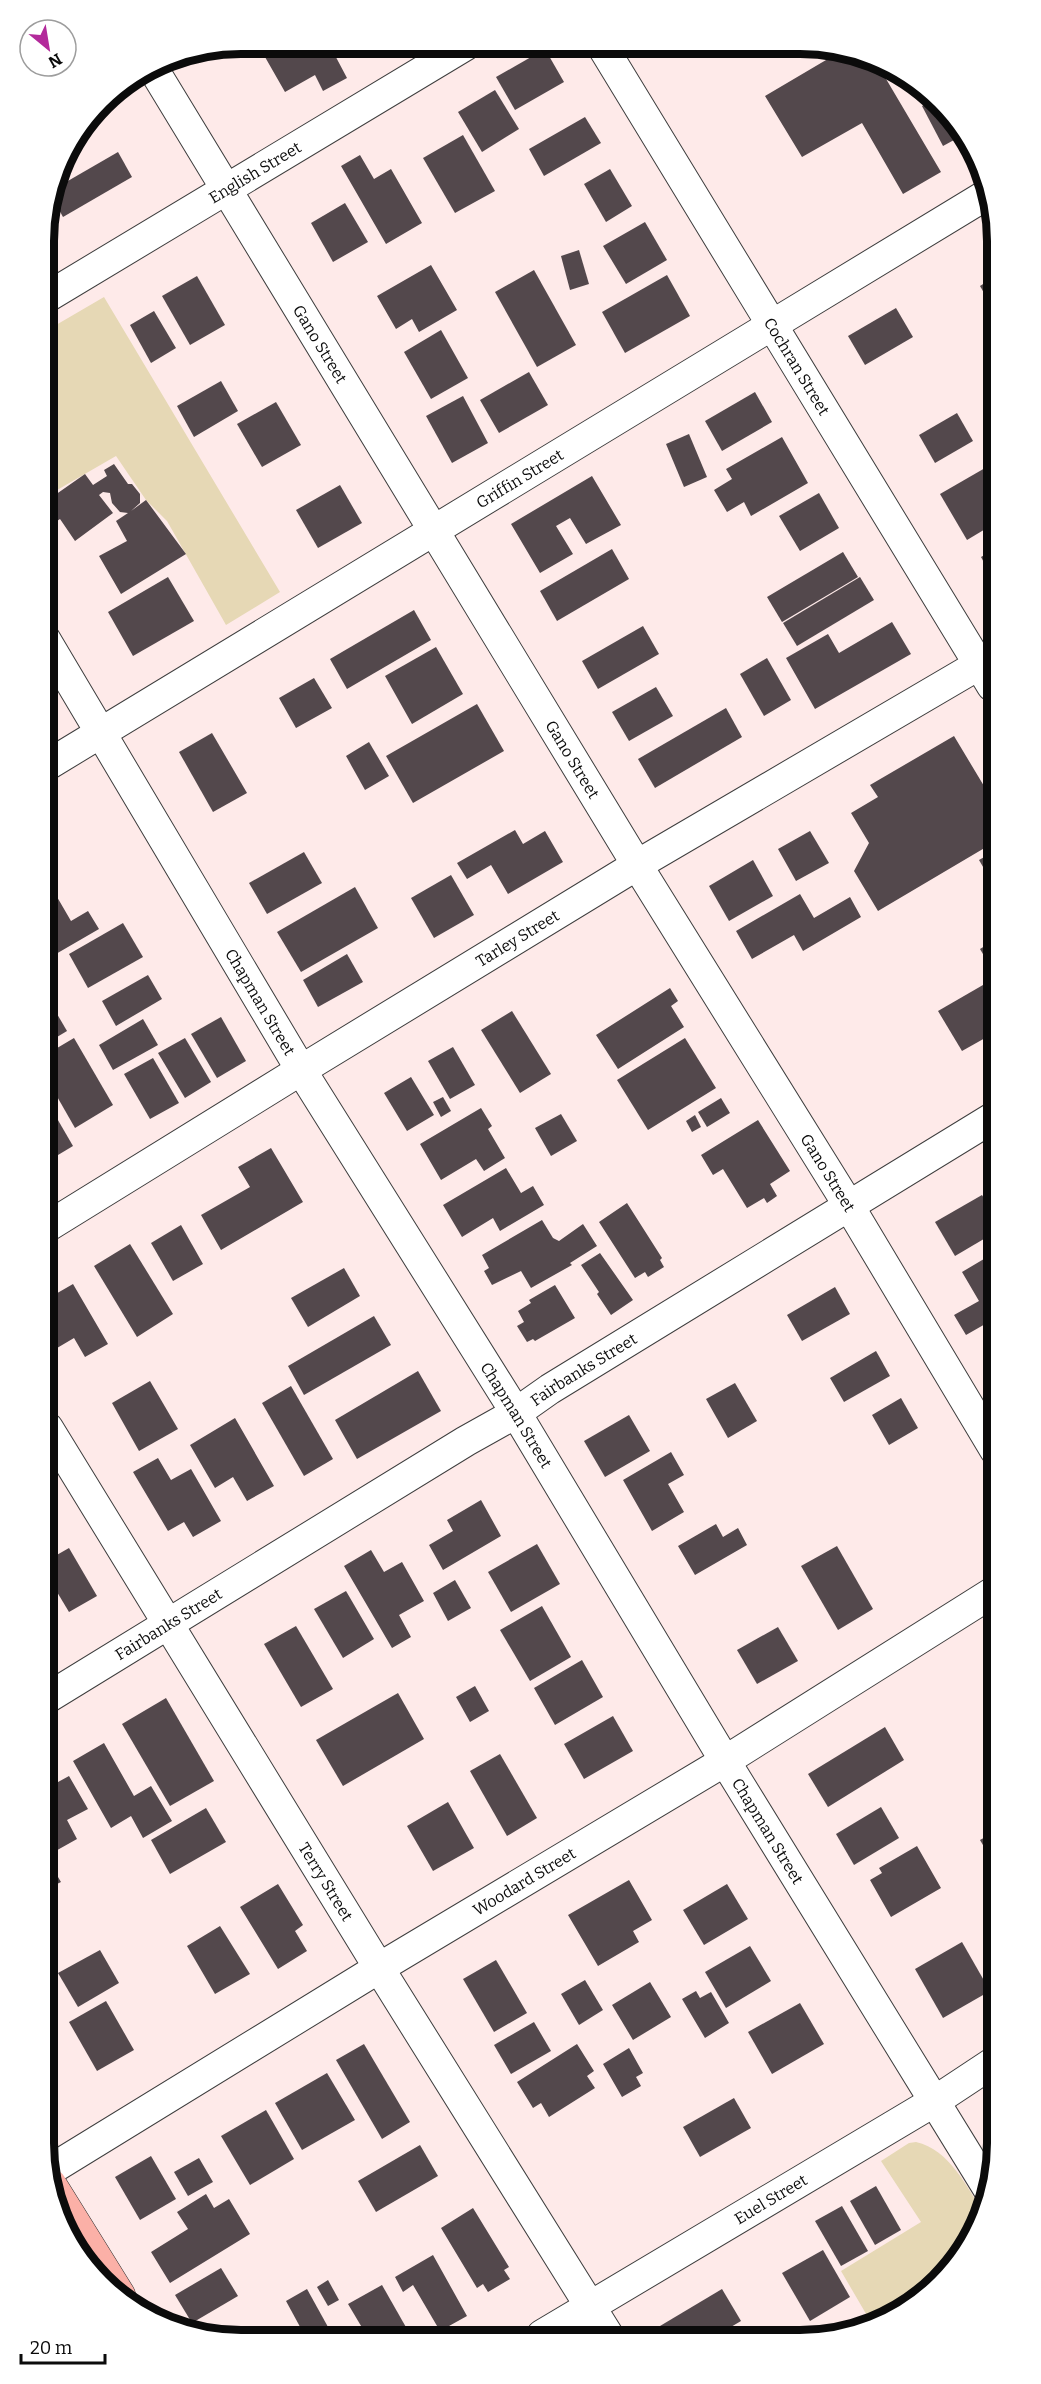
<svg xmlns="http://www.w3.org/2000/svg" width="1041" height="2384" font-family="Bitter,serif">
<rect width="100%" height="100%" fill="#feeae9"/>
<g fill="#e6d8b5">
<path d="M104 297 280 592 226 625 167 521 146 500 116 456 45 497 44 332Z"/>
<path d="M916 2142C950 2150 967 2187 984 2214L983 2218 949 2273 910 2307 872 2324 841 2271 921 2222 881 2161 909 2143Z"/>
</g>
<g fill="#53484c">
<path d="M241 43 252 44 231 56 226 46Z"/>
<path d="M289 44H329L347 78 323 91 315 75 285 92 265 57Z"/>
<path d="M545 49 564 82 515 110 496 77Z"/>
<path d="M843 50 879 67 941 172 903 194 862 123 802 157 765 96Z"/>
<path d="M495 90 519 129 482 152 458 112Z"/>
<path d="M935 99 965 134 943 146 922 106Z"/>
<path d="M585 117 601 143 544 176 529 149Z"/>
<path d="M463 135 495 191 455 213 423 158Z"/>
<path d="M118 152 132 177 63 217 52 197 54 189Z"/>
<path d="M360 155 374 179 391 169 422 223 386 244 341 166Z"/>
<path d="M610 169 632 206 606 222 584 184Z"/>
<path d="M345 203 368 242 333 262 311 223Z"/>
<path d="M645 222 667 260 626 284 603 246Z"/>
<path d="M579 250 589 284 570 290 561 256Z"/>
<path d="M431 265 457 310 419 332 412 319 396 329 377 296Z"/>
<path d="M534 270 576 345 537 367 495 292Z"/>
<path d="M667 275 690 316 625 353 602 312Z"/>
<path d="M197 276 225 325 190 345 162 296Z"/>
<path d="M991 279V305L980 286Z"/>
<path d="M896 308 913 337 865 365 848 336Z"/>
<path d="M154 311 176 348 151 363 130 325Z"/>
<path d="M441 330 468 378 431 399 404 352Z"/>
<path d="M529 372 548 405 499 433 480 400Z"/>
<path d="M221 381 238 411 194 437 177 406Z"/>
<path d="M755 392 772 422 722 451 705 421Z"/>
<path d="M463 396 488 443 452 463 426 416Z"/>
<path d="M276 402 301 445 262 467 237 424Z"/>
<path d="M957 413 973 441 935 463 919 435Z"/>
<path d="M689 434 707 477 684 487 666 444Z"/>
<path d="M782 437 808 483 751 516 744 502 727 512 714 490 732 479 726 469Z"/>
<path d="M114 464 128 484H132L140 494V503L131 511 146 500 186 554 121 594 99 556 127 541 116 521 128 513 120 512 112 503 110 493 103 492 99 495 113 513 75 541 60 519 51 525 45 516V502L85 474 93 485 107 476 104 470Z"/>
<path d="M992 464V525L967 540 940 494Z"/>
<path d="M592 476 621 525 586 544 570 518 556 526 573 554 540 573 511 524Z"/>
<path d="M340 485 362 523 318 548 296 510Z"/>
<path d="M819 493 839 528 800 551 779 516Z"/>
<path d="M612 549 629 579 557 621 540 591Z"/>
<path d="M992 551V577L981 557Z"/>
<path d="M843 552 858 577 782 622 767 597Z"/>
<path d="M168 577 194 621 133 656 108 612Z"/>
<path d="M860 577 874 600 797 646 783 623Z"/>
<path d="M414 610 431 640 347 689 330 659Z"/>
<path d="M892 622 911 654 815 709 786 658 828 634 839 653Z"/>
<path d="M643 626 659 654 598 689 582 661Z"/>
<path d="M436 647 463 694 412 724 385 676Z"/>
<path d="M767 658 791 700 764 716 740 674Z"/>
<path d="M314 678 332 708 296 728 279 698Z"/>
<path d="M656 687 673 716 629 741 612 712Z"/>
<path d="M477 704 504 751 413 803 386 756Z"/>
<path d="M726 708 742 737 655 788 638 759Z"/>
<path d="M212 733 247 793 213 812 179 752Z"/>
<path d="M954 736 993 801V843L878 911 854 871 869 843 851 813 878 797 870 785Z"/>
<path d="M369 742 389 776 365 790 346 756Z"/>
<path d="M515 830 523 844 545 831 563 862 508 894 491 865 467 879 457 863Z"/>
<path d="M810 831 829 863 796 881 778 849Z"/>
<path d="M304 852 322 883 267 914 249 883Z"/>
<path d="M993 852V884L979 860Z"/>
<path d="M753 860 773 896 729 921 709 886Z"/>
<path d="M451 875 474 915 434 938 411 898Z"/>
<path d="M46 878 71 921 88 911 99 929 49 958 46 953Z"/>
<path d="M355 887 378 928 301 972 277 932Z"/>
<path d="M800 894 814 918 850 897 861 917 803 951 794 935 752 959 736 931Z"/>
<path d="M123 923 143 957 88 988 69 954Z"/>
<path d="M993 941V971L980 949Z"/>
<path d="M347 954 363 982 318 1007 303 980Z"/>
<path d="M148 975 162 999 116 1026 102 1001Z"/>
<path d="M983 985 993 1004 994 1033 962 1051 938 1011Z"/>
<path d="M670 988 678 1001 671 1006 684 1027 618 1069 596 1035Z"/>
<path d="M50 1002 67 1031 47 1043 46 1004Z"/>
<path d="M512 1011 551 1074 520 1093 481 1030Z"/>
<path d="M221 1017 246 1061 217 1078 191 1034Z"/>
<path d="M143 1019 158 1045 113 1070 99 1045Z"/>
<path d="M74 1038 113 1105 75 1128 47 1079V1054Z"/>
<path d="M185 1038 211 1082 185 1098 158 1053Z"/>
<path d="M685 1038 716 1088 648 1130 617 1080Z"/>
<path d="M453 1047 475 1085 450 1099 428 1061Z"/>
<path d="M153 1058 179 1103 150 1119 124 1074Z"/>
<path d="M411 1077 434 1115 407 1131 384 1093Z"/>
<path d="M443 1097 451 1111 441 1117 433 1102Z"/>
<path d="M721 1098 730 1113 707 1127 698 1112Z"/>
<path d="M481 1108 492 1126 488 1129 505 1158 484 1171 476 1159 441 1180 420 1144Z"/>
<path d="M561 1114 577 1141 551 1156 535 1128Z"/>
<path d="M55 1115 73 1146 48 1161 47 1120Z"/>
<path d="M695 1115 701 1127 692 1132 686 1121Z"/>
<path d="M758 1120 790 1171 770 1184 777 1196 767 1203 764 1198 747 1208 723 1169 713 1175 701 1155Z"/>
<path d="M271 1148 303 1202 221 1250 201 1215 250 1187 238 1167Z"/>
<path d="M506 1168 521 1193 533 1186 544 1205 500 1231 493 1218 462 1237 443 1205Z"/>
<path d="M982 1195 994 1215V1233L955 1256 935 1222Z"/>
<path d="M627 1203 662 1258 660 1260 664 1267 648 1277 645 1272 635 1278 599 1222Z"/>
<path d="M542 1220 553 1238 559 1241 583 1224 597 1246 570 1263 572 1265 531 1288 521 1271 492 1285 484 1271 489 1268 482 1255Z"/>
<path d="M181 1225 203 1264 173 1281 151 1243Z"/>
<path d="M130 1244 173 1314 137 1337 94 1266Z"/>
<path d="M600 1253 633 1300 611 1315 597 1294 599 1292 581 1265Z"/>
<path d="M994 1253V1319L966 1335 954 1315 979 1301 962 1272Z"/>
<path d="M344 1268 360 1296 308 1327 291 1298Z"/>
<path d="M73 1284 108 1344 85 1357 74 1338 52 1351 47 1342V1299Z"/>
<path d="M555 1285 575 1318 535 1341 533 1339 527 1342 517 1326 524 1322 518 1311 531 1303 529 1300Z"/>
<path d="M835 1287 850 1314 802 1341 787 1315Z"/>
<path d="M374 1316 391 1345 304 1395 288 1366Z"/>
<path d="M876 1351 890 1376 844 1402 830 1378Z"/>
<path d="M418 1371 441 1411 357 1459 335 1420Z"/>
<path d="M150 1381 178 1429 139 1451 112 1403Z"/>
<path d="M735 1383 757 1421 728 1438 706 1399Z"/>
<path d="M291 1386 333 1459 304 1476 262 1403Z"/>
<path d="M901 1398 918 1428 889 1445 872 1415Z"/>
<path d="M629 1415 650 1451 605 1477 584 1441Z"/>
<path d="M235 1418 274 1486 247 1501 233 1477 215 1488 190 1445Z"/>
<path d="M671 1452 684 1475 668 1484 684 1512 652 1531 623 1480Z"/>
<path d="M158 1458 171 1480 191 1469 221 1521 193 1537 184 1522 168 1531 133 1472Z"/>
<path d="M481 1500 501 1536 443 1570 429 1545 453 1531 447 1520Z"/>
<path d="M716 1524 723 1537 738 1528 747 1545 695 1575 678 1546Z"/>
<path d="M537 1544 560 1584 511 1612 488 1572Z"/>
<path d="M837 1546 873 1609 838 1630 801 1566Z"/>
<path d="M69 1548 97 1596 69 1612 48 1577V1560Z"/>
<path d="M371 1550 384 1572 402 1562 424 1601 399 1615 411 1637 392 1648 344 1566Z"/>
<path d="M455 1580 471 1608 448 1621 433 1593Z"/>
<path d="M346 1591 374 1639 343 1658 314 1609Z"/>
<path d="M542 1606 571 1657 530 1681 500 1630Z"/>
<path d="M296 1626 333 1689 301 1707 264 1644Z"/>
<path d="M778 1627 798 1661 757 1684 737 1650Z"/>
<path d="M582 1660 603 1697 555 1725 534 1688Z"/>
<path d="M475 1686 489 1711 470 1722 456 1697Z"/>
<path d="M398 1693 424 1739 343 1786 316 1740Z"/>
<path d="M166 1698 214 1781 170 1806 122 1724Z"/>
<path d="M613 1716 633 1751 584 1779 564 1744Z"/>
<path d="M885 1727 904 1760 828 1807 808 1774Z"/>
<path d="M104 1743 134 1796 151 1786 172 1821 143 1838 131 1816 111 1828 73 1761Z"/>
<path d="M500 1754 537 1818 507 1836 470 1771Z"/>
<path d="M69 1776 88 1809 67 1820 77 1839 52 1853 49 1849V1787Z"/>
<path d="M448 1802 474 1848 433 1871 407 1826Z"/>
<path d="M881 1807 899 1838 854 1865 836 1834Z"/>
<path d="M206 1808 226 1842 170 1874 151 1840Z"/>
<path d="M996 1831V1867L980 1840Z"/>
<path d="M917 1846 941 1888 891 1917 870 1880 882 1873 879 1868Z"/>
<path d="M49 1862 61 1882 49 1888Z"/>
<path d="M629 1880 652 1920 633 1931 639 1942 598 1966 568 1915Z"/>
<path d="M278 1884 303 1925 295 1931 307 1951 278 1969 240 1907Z"/>
<path d="M727 1884 748 1919 704 1945 683 1910Z"/>
<path d="M220 1926 250 1974 215 1994 187 1946Z"/>
<path d="M962 1942 990 1991 943 2018 915 1969Z"/>
<path d="M750 1946 771 1981 726 2008 705 1972Z"/>
<path d="M100 1950 119 1983 78 2007 58 1973Z"/>
<path d="M496 1960 527 2013 494 2032 463 1979Z"/>
<path d="M585 1980 603 2010 579 2025 561 1994Z"/>
<path d="M650 1982 671 2017 633 2040 612 2005Z"/>
<path d="M696 1991 700 1998 711 1992 729 2023 705 2038 682 1999Z"/>
<path d="M106 2001 134 2050 97 2071 69 2022Z"/>
<path d="M800 2003 824 2044 772 2074 748 2032Z"/>
<path d="M534 2022 551 2051 511 2074 494 2045Z"/>
<path d="M364 2044 410 2122 382 2139 336 2060Z"/>
<path d="M577 2044 594 2071 587 2076 595 2088 549 2117 541 2103 533 2108 517 2082Z"/>
<path d="M629 2048 643 2073 636 2077 641 2086 622 2097 603 2064Z"/>
<path d="M327 2073 355 2120 302 2150 275 2103Z"/>
<path d="M734 2098 751 2128 700 2157 683 2127Z"/>
<path d="M266 2110 294 2159 250 2185 221 2136Z"/>
<path d="M420 2145 438 2176 376 2212 358 2181Z"/>
<path d="M151 2156 176 2199 140 2220 115 2177Z"/>
<path d="M199 2158 213 2182 188 2196 174 2172Z"/>
<path d="M876 2186 901 2230 875 2245 850 2201Z"/>
<path d="M206 2194 214 2208 229 2199 250 2234 170 2283 151 2252 188 2229 177 2212Z"/>
<path d="M842 2206 868 2251 841 2266 815 2221Z"/>
<path d="M473 2208 509 2267 504 2270 510 2279 488 2292 483 2284 477 2288 441 2228Z"/>
<path d="M823 2250 850 2297 810 2321 782 2273Z"/>
<path d="M433 2255 467 2316 440 2331 413 2285 403 2292 395 2277Z"/>
<path d="M221 2268 238 2296 192 2323 175 2295Z"/>
<path d="M328 2280 339 2300 328 2306 317 2287Z"/>
<path d="M382 2285 411 2336H367L348 2304Z"/>
<path d="M307 2289 333 2336H305L286 2301Z"/>
<path d="M722 2289 741 2321 719 2334 665 2335 660 2326Z"/>
</g>
<g fill="none" stroke-linecap="round" stroke-linejoin="round">
<g stroke="#3e3e3e" stroke-width="32">
<g id="street">
<path id="s1" d="M602 46 992 686"/>
<path id="s2" d="M152 67 637 865 849 1206 995 1450"/>
<path id="s3" d="M44 299 466 45"/>
<path id="s4" d="M45 639 301 1070 516 1413 725 1761 989 2190"/>
<path id="s5" d="M46 766 991 192"/>
<path id="s6" d="M47 1227 301 1070 637 865 992 657"/>
<path id="s7" d="M48 1428 379 1968 608 2335"/>
<path id="s8" d="M49 1697 466 1441 516 1413 550 1389 994 1117"/>
<path id="s9" d="M50 2170 379 1968 725 1761 995 1591"/>
<path id="s10" d="M542 2335 935 2101 997 2060"/>
</g>
</g>
<g stroke="#2d2d2d" stroke-width="34">
<path id="secondary" d="M50 2185 119 2296"/>
</g>
<use href="#street" stroke="#fff" stroke-width="30"/>
<use href="#secondary" stroke="#fbb0a7" stroke-width="33"/>
</g>
<g text-anchor="middle" dominant-baseline="central" stroke-width="6" stroke-linejoin="round" paint-order="stroke">
<g font-size="16" fill="#0b0b0b" stroke="#fff">
<text stroke="none"><textPath href="#s3" startOffset="246">English Street</textPath></text>
<text stroke="none"><textPath href="#s2" startOffset="324">Gano Street</textPath></text>
<text stroke="none"><textPath href="#s1" startOffset="375">Cochran Street</textPath></text>
<text stroke="none"><textPath href="#s5" startOffset="554">Griffin Street</textPath></text>
<text stroke="none"><textPath href="#s2" startOffset="810">Gano Street</textPath></text>
<text stroke="none"><textPath href="#s6" startOffset="552">Tarley Street</textPath></text>
<text stroke="none"><textPath href="#s4" startOffset="422">Chapman Street</textPath></text>
<text stroke="none"><textPath href="#s2" startOffset="1296">Gano Street</textPath></text>
<text stroke="none"><textPath href="#s8" startOffset="627">Fairbanks Street</textPath></text>
<text stroke="none"><textPath href="#s4" startOffset="908">Chapman Street</textPath></text>
<text stroke="none"><textPath href="#s8" startOffset="140">Fairbanks Street</textPath></text>
<text stroke="none"><textPath href="#s4" startOffset="1394">Chapman Street</textPath></text>
<text stroke="none"><textPath href="#s9" startOffset="555">Woodard Street</textPath></text>
<text stroke="none"><textPath href="#s7" startOffset="532">Terry Street</textPath></text>
<text stroke="none"><textPath href="#s10" startOffset="266">Euel Street</textPath></text>
</g>
</g>
<path d="M0 0H1041V2384H0ZM241 54H800A187 187 0 0 1 987 241V2143A187 187 0 0 1 800 2330H241A187 187 0 0 1 54 2143V241A187 187 0 0 1 241 54Z" fill="#fff" fill-rule="evenodd"/>
<path fill="none" stroke="#0b0b0b" stroke-width="8" d="M241 54H800A187 187 0 0 1 987 241V2143A187 187 0 0 1 800 2330H241A187 187 0 0 1 54 2143V241A187 187 0 0 1 241 54Z"/>
<g transform="translate(48 48) rotate(150)"><circle r="28" fill="#ffffff" stroke="#9d9d9d" stroke-width="1.5"/>
<path d="M0-4.5L10 22L0 15L-10 22Z" fill="#b32a9b"/>
<text y="-9" font-size="16" font-weight="bold" text-anchor="middle" fill="#0b0b0b">N</text>
</g>
<path d="M21 2354v9h84v-9" fill="none" stroke="#0b0b0b" stroke-width="3"/>
<text x="30" y="2354" font-size="18" fill="#0b0b0b" stroke="#ffffff" stroke-width="4.5" paint-order="stroke">20 m</text>
</svg>
